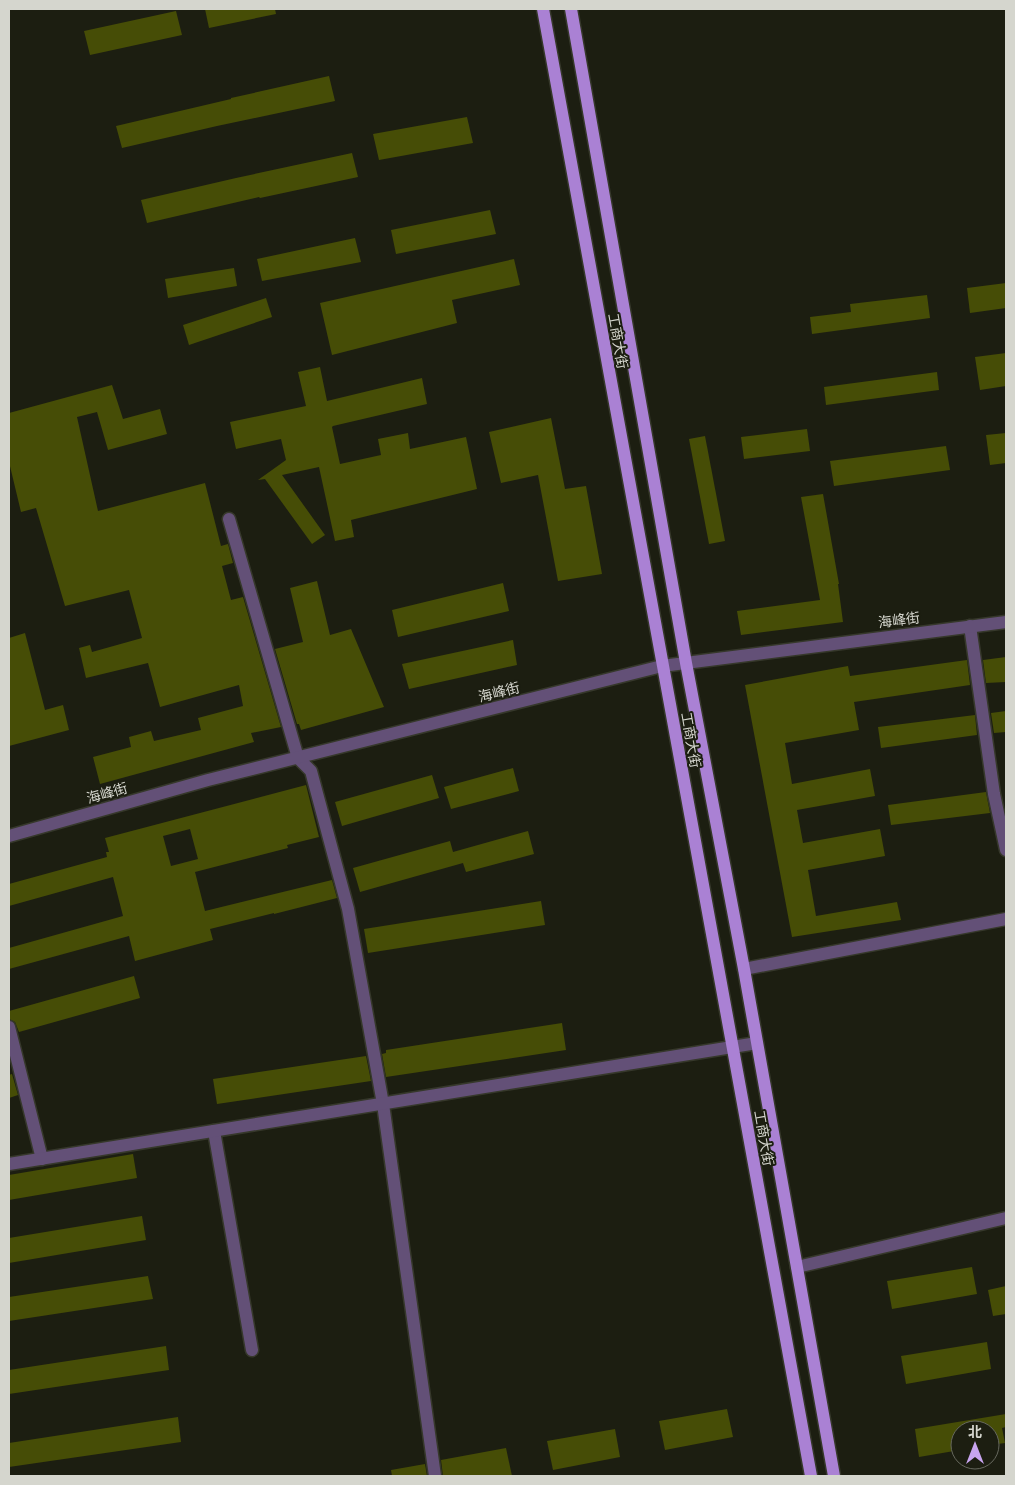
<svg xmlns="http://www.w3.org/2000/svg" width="1015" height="1485" font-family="Arial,'Noto Sans SC',sans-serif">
<rect width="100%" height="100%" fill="#1c1e11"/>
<g fill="#464d06" fill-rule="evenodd">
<path d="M205 9H275L276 14 209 28Z"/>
<path d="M176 11 182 35 90 55 84 31Z"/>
<path d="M329 76 335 101 217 126 122 148 116 126 231 99V98Z"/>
<path d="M467 117 473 143 379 160 373 134Z"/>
<path d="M352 153 358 177 260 198 259 197 147 223 141 200 236 178Z"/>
<path d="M490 210 496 234 396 254 391 230Z"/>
<path d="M355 238 361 262 262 281 257 259Z"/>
<path d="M514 259 520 285 452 300 457 323 332 355 320 303Z"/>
<path d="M234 268 237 286 168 298 165 279Z"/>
<path d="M1006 283V308L970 313 967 288Z"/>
<path d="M927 295 930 318 812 334 810 317 851 312 850 304Z"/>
<path d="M266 298 272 317 189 345 183 325Z"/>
<path d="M1006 353V386L980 390 975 357Z"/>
<path d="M320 367 327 401 422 378 427 404 333 426 332 427 340 464 381 455 378 439 408 433 410 449 466 437 477 489 351 520 354 537 335 541 319 467 282 475 325 535 312 544 265 479 258 480 286 460 281 439 236 449 230 422 306 406 298 372Z"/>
<path d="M937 372 939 390 826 405 824 387Z"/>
<path d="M112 385 123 419 160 409 167 434 108 450 97 412 77 417 98 511 205 483 221 546 228 544 233 563 222 566 231 600 243 597 281 727 251 733 254 742 100 784 93 757 131 747 129 737 151 731 154 741 201 730 198 718 243 706 239 685 160 707 148 663 86 678 79 648 90 645 92 652 142 638 129 590 65 606 36 508 21 512 9 462V413Z"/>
<path d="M551 418 565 489 586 486 602 574 558 581 538 475 501 483 489 432Z"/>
<path d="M807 429 810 451 744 459 741 437Z"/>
<path d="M1006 433V463L990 465 986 435Z"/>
<path d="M705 436 725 541 709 544 689 439Z"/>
<path d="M946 446 950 470 834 486 830 461Z"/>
<path d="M823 494 839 584H838L843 622 741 635 737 611 820 600 801 497Z"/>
<path d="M317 581 330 635 351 629 384 707 301 730 299 724H297L275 649 303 642 290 588Z"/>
<path d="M503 583 509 611 398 637 392 610Z"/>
<path d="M25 633 45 710 63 705 69 730 9 746V638Z"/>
<path d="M513 640 517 665 409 689 402 664Z"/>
<path d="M1006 657V682L986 683 983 660Z"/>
<path d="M967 660 970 685 854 702 859 730 785 743 792 784 870 769 875 796 797 810 803 843 880 829 885 856 808 870 816 916 897 902 901 920 792 937 745 685 848 666 850 676Z"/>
<path d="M1006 711V732L994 733 991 713Z"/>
<path d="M975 715 977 735 881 748 878 727Z"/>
<path d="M513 768 519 791 451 809 444 787Z"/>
<path d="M432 775 439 798 342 826 335 802Z"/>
<path d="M306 785 319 837 287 845 288 848 195 872 205 911 332 880 337 898 274 914V913L210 929 213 940 135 961 129 936 9 969V948L123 916 113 877 9 906V884L107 857 106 852H109L105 838ZM190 829 198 859 171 866 163 836Z"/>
<path d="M986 792 990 813 891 825 888 805Z"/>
<path d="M528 831 534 854 466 872 463 863 360 892 353 868 450 841 453 852Z"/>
<path d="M541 901 545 925 368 953 364 929Z"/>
<path d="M134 976 140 998 19 1032 15 1022 9 1019V1011Z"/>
<path d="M562 1023 566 1050 386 1077 382 1054 386 1053V1050Z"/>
<path d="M366 1056 371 1081 217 1104 213 1079Z"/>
<path d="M12 1074 18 1095 9 1098V1075Z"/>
<path d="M133 1154 137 1178 9 1200V1175Z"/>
<path d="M142 1216 146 1240 9 1263V1238Z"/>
<path d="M972 1267 977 1294 892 1309 887 1281Z"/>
<path d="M148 1276 153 1299 9 1321V1297Z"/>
<path d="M1006 1286V1314L993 1316 988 1290Z"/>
<path d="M987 1342 991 1369 906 1384 901 1356Z"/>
<path d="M166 1346 169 1370 9 1394V1370Z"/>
<path d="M727 1409 733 1437 665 1450 659 1421Z"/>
<path d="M1006 1414V1427L1002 1428 1005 1443 990 1445V1430H960V1450L919 1457 915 1429Z"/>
<path d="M178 1417 181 1442 9 1467V1443Z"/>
<path d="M615 1429 620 1457 553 1470 547 1441Z"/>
<path d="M506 1448 512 1476H443L441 1460Z"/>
<path d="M425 1464 427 1476H392L391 1470Z"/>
</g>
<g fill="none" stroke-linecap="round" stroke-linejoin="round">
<g stroke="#36382b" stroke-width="15">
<g id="minor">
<path d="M229 519 298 758 311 771 348 909 383 1104 435 1476"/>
<path d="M970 626 994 794 1006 850"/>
<path d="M744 969 1006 919"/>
<path d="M9 1027 42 1159"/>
<path d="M214 1131 252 1350"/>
<path d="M9 1164 757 1043"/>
<path d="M797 1267 1006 1218"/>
</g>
</g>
<g stroke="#36382b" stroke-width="15">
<path id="tertiary" d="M9 836 208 780 662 666 1006 622"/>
</g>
<g stroke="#36382b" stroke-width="15">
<g id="primary">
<path d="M543 9 811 1476"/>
<path d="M571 9 686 663 744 969 834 1476"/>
</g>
</g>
<use href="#minor" stroke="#635077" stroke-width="12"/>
<use href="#tertiary" stroke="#635077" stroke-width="12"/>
<use href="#primary" stroke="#aa81d4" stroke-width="12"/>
</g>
<g text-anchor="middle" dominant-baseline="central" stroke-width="4" stroke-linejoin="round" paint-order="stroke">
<g font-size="14" fill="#d5d6ce" stroke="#1c1e11">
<text transform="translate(618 341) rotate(80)">工商大街</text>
<text transform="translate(899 620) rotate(-7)">海峰街</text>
<text transform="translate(499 692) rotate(-14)">海峰街</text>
<text transform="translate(691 740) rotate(80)">工商大街</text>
<text transform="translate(107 793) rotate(-16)">海峰街</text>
<text transform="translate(764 1138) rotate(80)">工商大街</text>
</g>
</g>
<rect width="1015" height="1485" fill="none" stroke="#d5d6ce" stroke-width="20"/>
<g transform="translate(975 1445)"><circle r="24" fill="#1c1e11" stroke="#66685d"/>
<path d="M0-4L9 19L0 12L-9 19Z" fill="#c8a5ef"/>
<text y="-8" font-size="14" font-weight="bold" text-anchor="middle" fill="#d5d6ce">北</text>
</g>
</svg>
